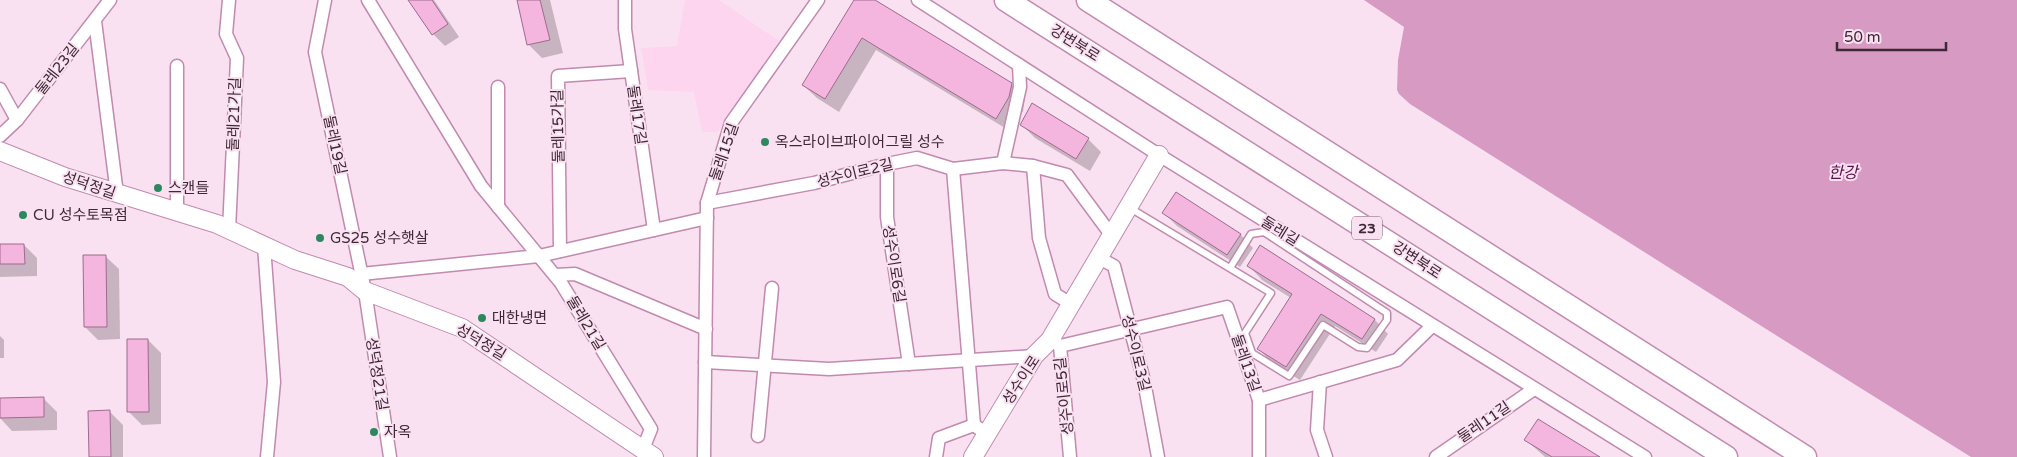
<svg xmlns="http://www.w3.org/2000/svg" width="2017" height="457" font-family="'Varela Round','Noto Sans KR',sans-serif">
<rect width="100%" height="100%" fill="#fae1f1"/>
<path fill="#fdd5ee" d="M685 0H719L779 41 718 132H702L694 92 648 90 641 48 677 46Z"/>
<path fill="#d79ac2" d="M1364 0H2017V457H1971L1755 322 1410 104 1399 94 1397 90 1398 60 1404 27Z"/>
<g fill="#0003">
<path d="M410 0H434L459 37 445 46 433 34Z"/>
<path d="M518 0H550L563 53 542 58 528 44Z"/>
<path d="M855 0H872L1011 84 1025 98 1023 111 1010 131 876 50 839 112 817 98 803 85Z"/>
<path d="M1021 124 1088 139 1101 152 1090 171 1035 138Z"/>
<path d="M1164 213 1240 234 1253 248 1240 267 1177 226Z"/>
<path d="M0 245H24L37 258V276L0 277Z"/>
<path d="M1261 246 1375 320 1388 334 1376 352 1335 326 1300 380 1272 363 1259 349 1291 298 1262 280 1249 266Z"/>
<path d="M105 256 119 269 120 339 98 340 85 327Z"/>
<path d="M0 336 4 340V358H0Z"/>
<path d="M148 340 161 353V424L142 425 129 412Z"/>
<path d="M0 399H44L57 412V430L12 431 0 418Z"/>
<path d="M110 412 123 425V457H90Z"/>
<path d="M1526 440 1597 457H1545Z"/>
</g>
<g fill="#f4b5de" stroke="#9f6a8e">
<path d="M408 0H432L448 24 432 35Z"/>
<path d="M517 0H540L550 40 527 45Z"/>
<path d="M854 0H875L1012 83 1009 97 996 119 862 38 825 99 802 85Z"/>
<path d="M1032 103 1089 138 1076 159 1020 125Z"/>
<path d="M1176 192 1241 234 1227 255 1162 213Z"/>
<path d="M0 244H24L25 264H0Z"/>
<path d="M1260 245 1375 319 1362 339 1321 314 1286 367 1257 349 1292 294 1247 266Z"/>
<path d="M83 255H106L107 327H84Z"/>
<path d="M127 339H148L149 412H127Z"/>
<path d="M44 397V417L0 418V398Z"/>
<path d="M110 410 111 457H89L88 411Z"/>
<path d="M1538 419 1600 457H1552L1524 440Z"/>
</g>
<g fill="none" stroke-linecap="round" stroke-linejoin="round">
<g stroke="#c18aae" stroke-width="9">
<path id="lane" d="M1130 208 1271 293 1245 333 1252 353 1289 376 1323 325 1358 347 1367 348 1387 320V313L1264 232 1251 234 1230 268"/>
</g>
<g stroke="#c18aae" stroke-width="15">
<g id="street">
<path d="M229 0 226 34 237 58 229 230"/>
<path d="M325 0 315 52 365 291 390 457"/>
<path d="M368 0 481 186 561 283 651 429 643 449"/>
<path d="M625 0V29L654 230"/>
<path d="M918 0 1159 155 1645 457"/>
<path d="M95 21 117 194"/>
<path d="M498 87V207"/>
<path d="M0 89 17 120"/>
<path d="M0 136 17 120 110 0"/>
<path d="M1003 163 1020 87 1019 65"/>
<path d="M887 164V217L909 364"/>
<path d="M1033 166 1039 238 1055 294 1071 304"/>
<path d="M953 169 974 425 987 434"/>
<path d="M707 203 814 183 887 164 917 158 953 169 1003 163 1033 166 1067 175 1112 236"/>
<path d="M177 213V66"/>
<path d="M264 246 274 382 267 457"/>
<path d="M560 251 558 76 631 71"/>
<path d="M1099 258 1114 266 1144 381 1158 457"/>
<path d="M361 274 539 256 707 218"/>
<path d="M555 275 575 274 706 329"/>
<path d="M1054 342 1060 346 1070 457"/>
<path d="M1060 346 1227 307 1259 400 1397 360 1432 326"/>
<path d="M705 362 829 369 1034 356"/>
<path d="M1320 382 1317 430 1326 457"/>
<path d="M1259 400V457"/>
<path d="M758 436 772 288"/>
<path d="M704 457 707 203 731 123 818 0"/>
<path d="M936 457 939 438 974 425"/>
<path d="M1436 457 1534 389"/>
</g>
</g>
<g stroke="#c18aae" stroke-width="20">
<g id="secondary">
<path d="M0 151 65 177 217 224 295 260 348 277 365 291 462 328 654 457"/>
<path d="M973 457 1034 356 1050 340 1159 155"/>
</g>
</g>
<g stroke="#c18aae" stroke-width="25">
<g id="highway">
<path d="M1006 0 1726 457"/>
<path d="M1088 0 1805 457"/>
</g>
</g>
<use href="#lane" stroke="#fff" stroke-width="6"/>
<use href="#street" stroke="#fff" stroke-width="12"/>
<use href="#secondary" stroke="#fff" stroke-width="18"/>
<use href="#highway" stroke="#fff" stroke-width="22"/>
</g>
<g fill="#2d885f" stroke="#fae1f1" stroke-width="2">
<circle cx="765" cy="142" r="5"/>
<circle cx="158" cy="188" r="5"/>
<circle cx="23" cy="215" r="5"/>
<circle cx="320" cy="238" r="5"/>
<circle cx="482" cy="318" r="5"/>
<circle cx="374" cy="432" r="5"/>
</g>
<g text-anchor="middle" dominant-baseline="central" stroke-width="4" stroke-linejoin="round" paint-order="stroke">
<rect fill="#fae1f1" stroke="#765f6e" stroke-width="1" x="1352" y="216.5" width="30" height="23" rx="4"/>
<g font-size="14" font-weight="bold" fill="#3e2736">
<text x="1367" y="228">23</text>
</g>
<g font-size="15" fill="#3e2736" stroke="#fae1f1">
<text transform="translate(1075 43) rotate(32)">강변북로</text>
<text transform="translate(57 69) rotate(-52)">둘레23길</text>
<text transform="translate(234 114) rotate(-88)">둘레21가길</text>
<text transform="translate(637 115) rotate(82)">둘레17길</text>
<text transform="translate(558 126) rotate(-91)">둘레15가길</text>
<text transform="translate(335 145) rotate(78)">둘레19길</text>
<text transform="translate(724 152) rotate(-71)">둘레15길</text>
<text transform="translate(855 173) rotate(-14)">성수이로2길</text>
<text transform="translate(89 185) rotate(19)">성덕정길</text>
<text transform="translate(1280 231) rotate(32)">둘레길</text>
<text transform="translate(1417 260) rotate(33)">강변북로</text>
<text transform="translate(894 264) rotate(81)">성수이로6길</text>
<text transform="translate(586 323) rotate(59)">둘레21길</text>
<text transform="translate(481 342) rotate(31)">성덕정길</text>
<text transform="translate(1136 353) rotate(76)">성수이로3길</text>
<text transform="translate(1246 363) rotate(71)">둘레13길</text>
<text transform="translate(377 374) rotate(81)">성덕정21길</text>
<text transform="translate(1021 380) rotate(-57)">성수이로</text>
<text transform="translate(1064 396) rotate(-96)">성수이로5길</text>
<text transform="translate(1484 422) rotate(-34)">둘레11길</text>
</g>
<g font-size="15" fill="#3e2736" stroke="#fae1f1" text-anchor="start">
<text x="775" y="142">옥스라이브파이어그릴 성수</text>
<text x="168" y="188">스캔들</text>
<text x="33" y="215">CU 성수토목점</text>
<text x="330" y="238">GS25 성수햇살</text>
<text x="492" y="318">대한냉면</text>
<text x="384" y="432">자옥</text>
</g>
<g font-size="16" font-style="italic" fill="#591247" stroke="#fae1f1">
<text x="1843" y="173">한강</text>
</g>
</g>
<path d="M1837 42v8h109v-8" fill="none" stroke="#3e2736" stroke-width="2.5"/>
<text x="1844" y="42" font-size="15" fill="#3e2736" stroke="#fae1f1" stroke-width="4" paint-order="stroke">50 m</text>
</svg>
